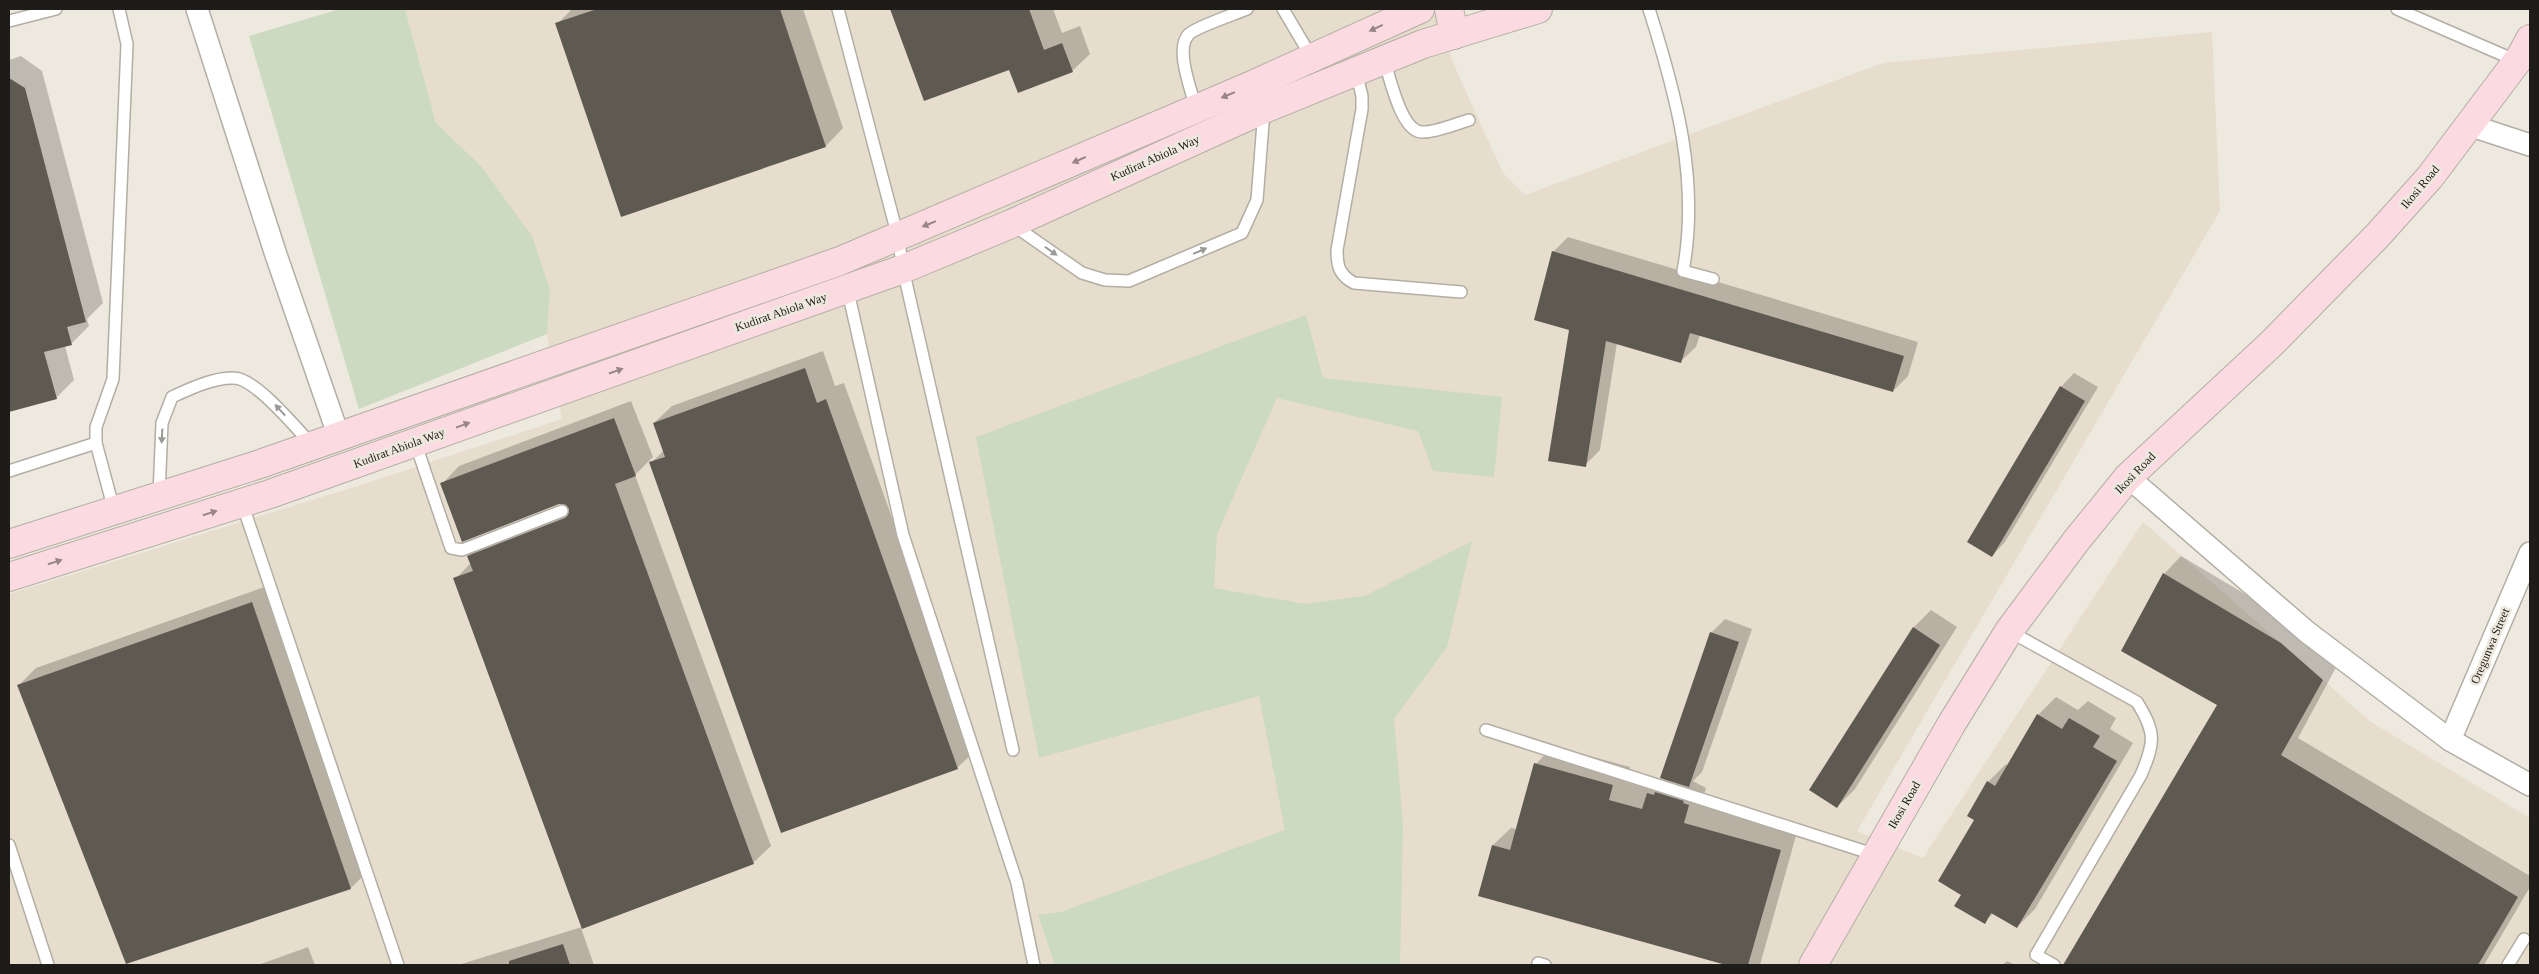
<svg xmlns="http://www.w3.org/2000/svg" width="2539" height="974" font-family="Georgia,serif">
<rect width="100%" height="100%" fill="#eee9de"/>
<path fill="#e6ddcc" d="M405 9H1432L1457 72 1503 173 1525 195 1883 63 2212 32 2220 211 1857 831 1923 858 2143 522 2371 722 2530 818V965H9V594L370 482 562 419 547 334 550 290 480 165 436 123Z"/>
<g fill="#cbdac0">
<path d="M340 9H405L436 123 480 165 532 236 550 290 547 334 359 409 249 36Z"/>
<path d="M1306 315 1323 378 1502 397 1494 477 1433 471 1418 431 1277 398 1217 534 1214 588 1305 604 1365 596 1472 541 1447 647 1394 719 1403 826 1400 962 1398 965H1055L1038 915 1061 912 1285 830 1259 696 1039 758 976 437Z"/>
</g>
<g fill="#0003">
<path d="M572 9H803L843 128 826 146 622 216 557 24Z"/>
<path d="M892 9H1053L1062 33 1080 26 1090 54 1072 71 1010 68 925 100Z"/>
<path d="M21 56 42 71 103 303 87 319 89 326 71 344 65 346 74 380 56 398 9 410V60Z"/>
<path d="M1568 237 1918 342 1908 376 1893 391 1700 335 1696 347 1681 361 1617 343 1600 450 1585 465 1571 330 1553 252Z"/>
<path d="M823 351 835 386 844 383 975 751 957 768 651 463 664 450 654 423 672 406Z"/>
<path d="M2074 373 2098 387 2005 542 1992 556 1968 542 2061 387Z"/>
<path d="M631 401 653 457 635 475 771 846 753 863 581 928 594 965H458L582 927 455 579 471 563 468 556 486 539 569 506 567 504 442 484 459 466Z"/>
<path d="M2181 556 2299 626 2339 662 2298 738 2530 876V887L2484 965H2077L2067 960 2219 705 2164 574Z"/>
<path d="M270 585 368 871 351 888 127 962 19 685 36 668Z"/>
<path d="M1931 610 1957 627 1855 789 1837 807 1811 790 1914 627Z"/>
<path d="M1725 619 1752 629 1702 772 1693 781 1706 788 1701 805 1797 832 1760 965H1727L1493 845 1511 828 1517 829 1536 764 1553 746 1630 767 1626 782 1652 790 1664 778 1711 633Z"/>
<path d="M2056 697 2078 710 2088 701 2116 718 2110 729 2133 743 2035 909 2017 927 1994 913 1984 922 1962 894 1976 820 1988 782 2006 764 2008 766 2038 715Z"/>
<path d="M308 947 315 965H258Z"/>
<path d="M2007 961 2015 965H2002Z"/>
</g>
<g fill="#5f5a51">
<path d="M597 9H780L826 147 621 217 555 23Z"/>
<path d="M890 9H1029L1044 50 1062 43 1073 72 1018 93 1009 70 924 101Z"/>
<path d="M9 78 25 88 86 322 67 327 72 345 44 352 57 399 9 412Z"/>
<path d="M1552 251 1904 356 1893 392 1690 333 1681 363 1606 341 1586 467 1548 461 1569 330 1534 320Z"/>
<path d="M805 368 817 403 826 399 958 769 781 833 649 462 665 457 653 423Z"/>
<path d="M2060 386 2085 401 1992 557 1967 542Z"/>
<path d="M614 418 636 476 615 484 754 864 582 929 453 578 473 571 467 556 565 518 568 515 569 509 566 505 559 504 462 542 440 483Z"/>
<path d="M2163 573 2281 643 2323 680 2281 755 2518 897 2478 965H2063L2217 705 2121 651Z"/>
<path d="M252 602 351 889 126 964 17 685Z"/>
<path d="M1913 627 1940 645 1837 808 1809 790Z"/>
<path d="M1710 632 1739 642 1689 787 1660 778Z"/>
<path d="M2037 714 2062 729 2069 718 2100 736 2093 747 2117 761 2017 928 1991 913 1985 924 1954 906 1961 895 1938 881 1974 820 1967 816 1987 781 1995 786Z"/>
<path d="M1534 763 1613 785 1609 800 1642 809 1647 793 1654 795 1655 792 1684 801 1683 803 1689 805 1684 823 1781 850 1748 965H1726L1478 896 1492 845 1510 850Z"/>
<path d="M563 944 570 965H509V961Z"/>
</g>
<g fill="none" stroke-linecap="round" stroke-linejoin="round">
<g stroke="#b3aea4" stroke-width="14">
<g id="lane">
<path d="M838 9 898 237 903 269 1013 750"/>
<path d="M1283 9 1312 58"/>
<path d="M1649 9C1676 94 1700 181 1683 271L1713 279"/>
<path d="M2397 9 2517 61"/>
<path d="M9 21 56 9"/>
<path d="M1384 60C1390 77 1401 133 1423 132 1437 132 1455 124 1469 120"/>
<path d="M1356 72 1362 96V109L1337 250C1337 266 1339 275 1354 283L1461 292"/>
<path d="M1196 109C1192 91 1174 49 1189 34 1196 27 1235 14 1247 9"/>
<path d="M1013 225 1082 273 1105 280 1129 281 1242 233 1257 200 1264 110"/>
<path d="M847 287 903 535 1017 883 1034 965"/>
<path d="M415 442 451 548 462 550 562 511"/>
<path d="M9 471 96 443"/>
<path d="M159 495 162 423 172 397C189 389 215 377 234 378 255 378 297 429 312 445"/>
<path d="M242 503 398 965"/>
<path d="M114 510 96 443V427L113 379 127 44 119 9"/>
<path d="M2009 631 2137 702C2156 733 2155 742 2141 775L2036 955 2054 965"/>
<path d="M1486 730 1876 855"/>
<path d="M9 845 48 965"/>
<path d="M1538 963 1545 965"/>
<path d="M2508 965 2524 939"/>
</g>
</g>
<g stroke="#b3aea4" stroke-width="24">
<g id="street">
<path d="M197 9 275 252 339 437"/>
<path d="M2469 125 2530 145"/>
<path d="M2128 477 2307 632 2450 740 2530 785"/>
<path d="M2450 740 2530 553"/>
</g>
</g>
<g stroke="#b3aea4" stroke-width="30">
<g id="secondary">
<path d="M1449 9 1454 35"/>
<path d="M9 544 260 464 840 261 1252 85 1420 9"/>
<path d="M9 577 270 494 903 269 1011 224 1264 109 1423 44 1538 9"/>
<path d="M1813 965 1952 723 2009 631 2076 541 2128 477 2271 344 2378 235 2430 177 2521 56 2530 39"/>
</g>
</g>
<use href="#lane" stroke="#fff" stroke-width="11"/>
<use href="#street" stroke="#fff" stroke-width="21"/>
<use href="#secondary" stroke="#fbdbe1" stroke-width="28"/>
</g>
<defs><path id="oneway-solid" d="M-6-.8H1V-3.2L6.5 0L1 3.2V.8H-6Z" transform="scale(1.25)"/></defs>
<g fill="#988587">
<use href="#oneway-solid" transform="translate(1376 28) rotate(155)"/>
<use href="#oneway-solid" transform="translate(1228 95) rotate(157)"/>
<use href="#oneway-solid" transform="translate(1079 160) rotate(156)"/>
<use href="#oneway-solid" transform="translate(929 224) rotate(158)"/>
<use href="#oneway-solid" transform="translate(616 371) rotate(-19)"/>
<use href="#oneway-solid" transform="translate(463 425) rotate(-20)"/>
<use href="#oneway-solid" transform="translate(210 513) rotate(-17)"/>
<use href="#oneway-solid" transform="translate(55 562) rotate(-18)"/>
</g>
<g fill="#9a9997">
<use href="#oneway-solid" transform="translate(1051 251) rotate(35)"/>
<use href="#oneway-solid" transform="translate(1200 251) rotate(-23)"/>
<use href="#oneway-solid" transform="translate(280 410) rotate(-133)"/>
<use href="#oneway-solid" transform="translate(162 436) rotate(93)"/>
</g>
<g text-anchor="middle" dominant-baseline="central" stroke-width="5" stroke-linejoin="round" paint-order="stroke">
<g font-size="12" fill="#1e1c18" stroke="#eee9de">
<text transform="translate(1155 158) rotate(-24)">Kudirat Abiola Way</text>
<text transform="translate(2420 187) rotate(-50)">Ikosi Road</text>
<text transform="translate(781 312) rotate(-19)">Kudirat Abiola Way</text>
<text transform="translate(399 448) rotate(-20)">Kudirat Abiola Way</text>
<text transform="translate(2135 473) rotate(-46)">Ikosi Road</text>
<text transform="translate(2490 646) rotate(-67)">Oregunwa Street</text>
<text transform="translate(1904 805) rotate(-60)">Ikosi Road</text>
</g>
</g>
<rect width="2539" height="974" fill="none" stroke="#1e1c18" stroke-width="20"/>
</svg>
